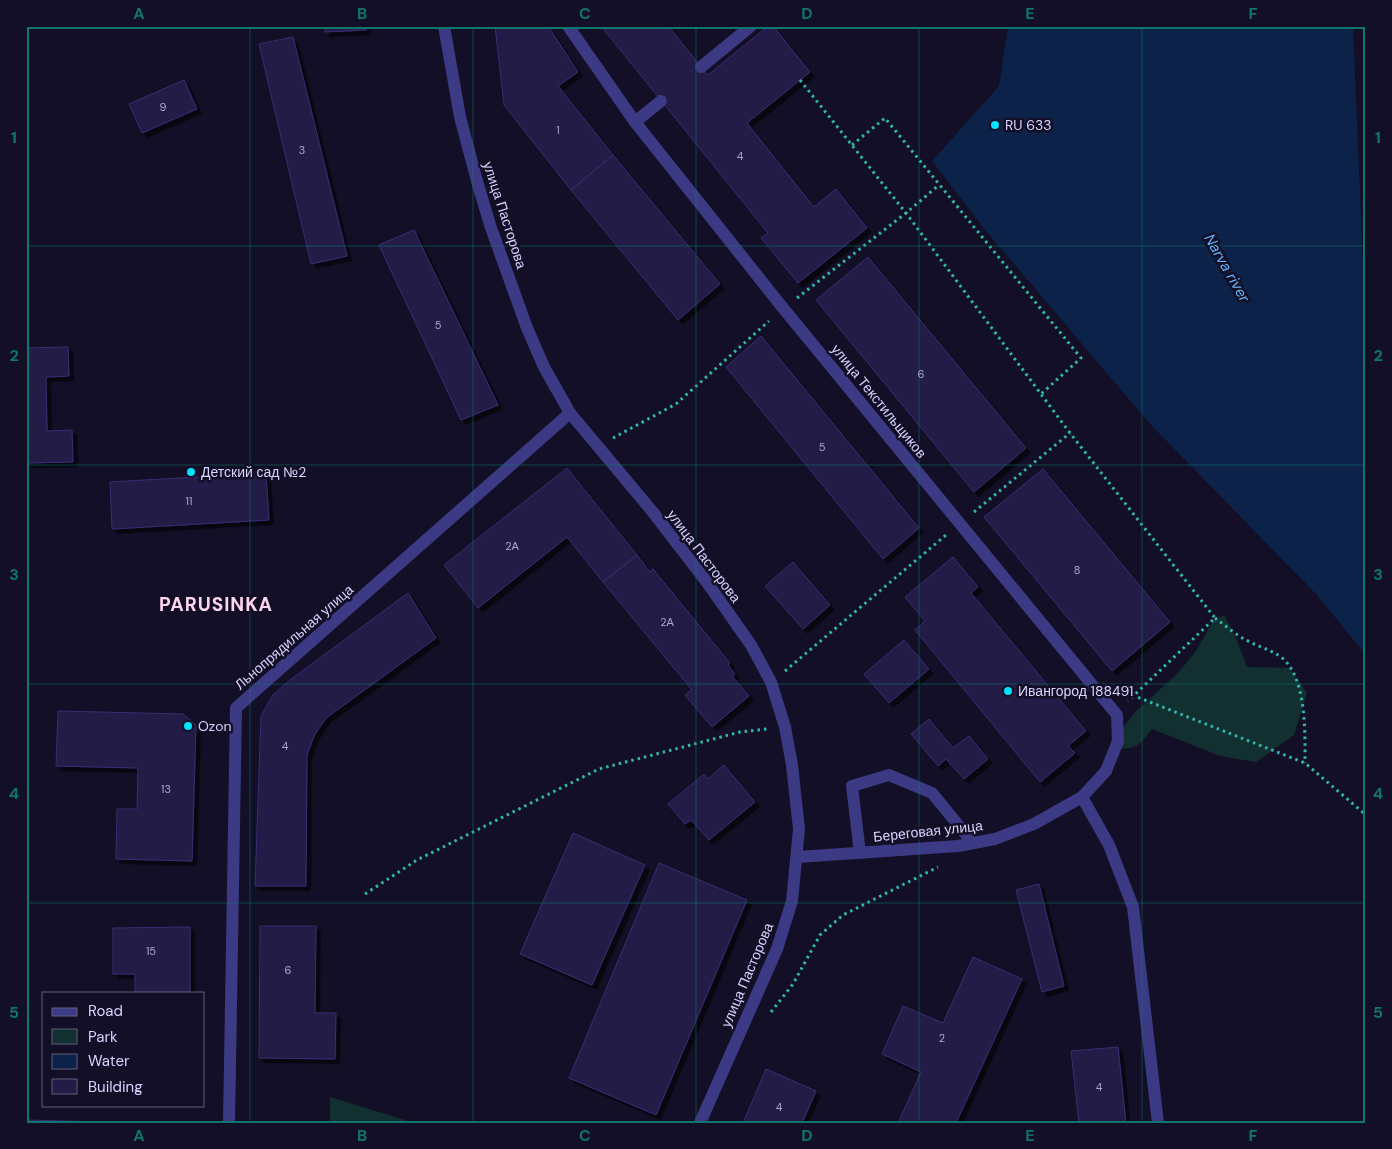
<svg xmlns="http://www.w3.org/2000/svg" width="1392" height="1149" font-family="'DM Sans',sans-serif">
<defs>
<filter id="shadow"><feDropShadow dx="4.5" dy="4.5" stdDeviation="0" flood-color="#0009"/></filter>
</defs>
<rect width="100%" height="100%" fill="#130f26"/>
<g fill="#12302f">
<path d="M1224 615 1236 638 1247 667 1290 668 1307 693 1294 735 1256 762 1220 756 1152 729C1141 743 1139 748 1120 749L1119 733 1134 713 1178 673 1196 651 1213 621Z"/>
<path d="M330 1097 414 1123H330Z"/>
</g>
<path fill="#0c2248" d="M1008 26H1353L1364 287 1366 293V655L1316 594 1150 424 986 231 932 161 999 86Z"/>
<g fill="#241b47" stroke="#3b2d73" filter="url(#shadow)">
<path d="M325 26H366V30L325 32Z"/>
<path d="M495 26H548L578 72 558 86 613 155 571 190 504 105Z"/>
<path d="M601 26H668L708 75 768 26H773L810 72 747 123 814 207 836 189 867 228 798 283 761 238 768 233Z"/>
<path d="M293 37 347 256 311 264 259 44Z"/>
<path d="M184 80 197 109 142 133 129 104Z"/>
<path d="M613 155 720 284 678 320 571 190Z"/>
<path d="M414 230 498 405 461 420 379 245Z"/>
<path d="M868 257 1026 448 974 492 816 300Z"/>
<path d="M761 336 919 528 883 559 726 367Z"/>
<path d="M68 347 69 376 46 377 47 431 72 430 73 462 26 463V348Z"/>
<path d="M567 468 637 555 603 582 567 537 478 608 444 565Z"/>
<path d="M1043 469 1170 622 1112 671 984 517Z"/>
<path d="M266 473 269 520 112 529 110 482Z"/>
<path d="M637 555 650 572 653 569 730 663 728 665 735 674 732 676 749 696 712 727 685 695 692 690 603 582Z"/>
<path d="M953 557 978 587 971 593 1086 731 1068 746 1075 753 1040 782 915 630 925 621 905 597Z"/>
<path d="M793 562 830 605 803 629 765 586Z"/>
<path d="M408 593 436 638 326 718 314 736 307 755 306 886H255L261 716 273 695 290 680Z"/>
<path d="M904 640 929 669 889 703 864 674Z"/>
<path d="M58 711 183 714 196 725 192 861 116 859 117 809H137L138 768 56 766Z"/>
<path d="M929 719 953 748 969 736 988 759 964 779 946 759 938 766 911 734Z"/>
<path d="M724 765 755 802 709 840 691 820 685 824 668 804 704 774 708 779Z"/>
<path d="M573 833 645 865 592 985 520 954Z"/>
<path d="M659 863 747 900 656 1115 569 1078Z"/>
<path d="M1039 884 1064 986 1042 992 1016 890Z"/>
<path d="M260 926H316L315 1013H336L335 1059 259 1058Z"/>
<path d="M190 927V993H135V974H113V928Z"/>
<path d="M973 957 1022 979 956 1123H898L921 1072 882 1054 903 1006 943 1023Z"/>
<path d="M1118 1047 1126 1123H1079L1071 1051Z"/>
<path d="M766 1069 816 1091 802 1123H743Z"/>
<path d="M26 1120 141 1123H26Z"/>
</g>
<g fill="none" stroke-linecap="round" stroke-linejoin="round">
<g stroke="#2fb8b0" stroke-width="3" stroke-dasharray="2.5 4" stroke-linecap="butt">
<path d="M800 80 906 213 1070 433 1215 618 1128 701"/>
<path d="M852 145 885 118 1081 358 1041 394"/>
<path d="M797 298 906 213 939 185"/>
<path d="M613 438 676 404 769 321"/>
<path d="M974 512 1070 433"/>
<path d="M1215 618C1226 626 1237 636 1250 642 1260 647 1271 650 1281 657 1307 677 1305 733 1305 763"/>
<path d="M785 671 946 535"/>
<path d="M1132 695 1305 763 1366 815"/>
<path d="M365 894 417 860 599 769 740 732 767 729"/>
<path d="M771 1012 793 984 820 935 843 915 938 867"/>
</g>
<g stroke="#3d3a85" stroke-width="12">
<path d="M701 67 751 26"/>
<path d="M635 122 661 101"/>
<path d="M1082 797 1109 845 1133 907 1158 1123"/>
<path d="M860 853 852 786 889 775 932 793 973 843"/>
</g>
<g stroke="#3d3a85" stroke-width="12">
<path d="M444 26 460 117 477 181 490 225 527 328 544 367 570 413 652 511 706 581 751 645 771 682 785 727 792 765 799 829 792 901 777 949 700 1123"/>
<path d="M568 26 635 122 783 308 1117 715 1118 741 1106 771 1082 797 1034 824 995 839 958 846 798 857"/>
<path d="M229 1123 236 708 570 413"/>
</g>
</g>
<path fill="none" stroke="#0f766e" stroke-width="1" stroke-opacity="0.55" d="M250 26V1123M473 26V1123M696 26V1123M919 26V1123M1142 26V1123M26 246H1366M26 465H1366M26 684H1366M26 903H1366"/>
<g fill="#00e5ff" stroke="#130f26" stroke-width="2">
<circle cx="995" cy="125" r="5"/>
<circle cx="191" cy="472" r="5"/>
<circle cx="1008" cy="691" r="5"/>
<circle cx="188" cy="726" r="5"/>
</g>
<g text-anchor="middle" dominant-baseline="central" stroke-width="5" stroke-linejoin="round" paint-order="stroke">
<g font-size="11" fill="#aca6d1">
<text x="163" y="107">9</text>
<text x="558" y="130">1</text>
<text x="302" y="150">3</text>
<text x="740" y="156">4</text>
<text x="438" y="325">5</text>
<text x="921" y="374">6</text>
<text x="822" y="447">5</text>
<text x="189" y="501">11</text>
<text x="512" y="546">2А</text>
<text x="1077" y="570">8</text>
<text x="667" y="622">2А</text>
<text x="285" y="746">4</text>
<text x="166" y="789">13</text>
<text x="151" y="951">15</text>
<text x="288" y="970">6</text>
<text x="942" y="1038">2</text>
<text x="1099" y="1087">4</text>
<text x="779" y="1107">4</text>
</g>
<g font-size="14" fill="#d9d4ff" stroke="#130f26" text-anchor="start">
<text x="1005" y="125">RU 633</text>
<text x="201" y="472">Детский сад №2</text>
<text x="1018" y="691">Ивангород 188491</text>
<text x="198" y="726">Ozon</text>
</g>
<g font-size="14" fill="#d9d4ff" stroke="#130f26">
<text transform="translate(505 215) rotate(72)">улица Пасторова</text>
<text transform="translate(879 401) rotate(51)">улица Текстильщиков</text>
<text transform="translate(704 556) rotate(53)">улица Пасторова</text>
<text transform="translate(294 637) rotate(-41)">Льнопрядильная улица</text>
<text transform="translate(928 831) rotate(-6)">Береговая улица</text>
<text transform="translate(747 975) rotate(-67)">улица Пасторова</text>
</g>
<g font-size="15" font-style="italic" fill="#62b6ff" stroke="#130f26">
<text transform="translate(1227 268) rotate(60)">Narva river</text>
</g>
<g font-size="19" font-weight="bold" letter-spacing="1" fill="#ffd6f0" stroke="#130f26">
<text x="216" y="604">PARUSINKA</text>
</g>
</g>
<rect width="1392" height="1149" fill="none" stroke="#130f26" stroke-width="55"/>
<rect x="42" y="992" width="162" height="115" fill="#130f26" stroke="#625e7d"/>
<rect x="52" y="1008" width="25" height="8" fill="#3d3a85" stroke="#625e7d"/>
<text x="88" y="1016" font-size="15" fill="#d9d4ff">Road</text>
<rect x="52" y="1029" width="25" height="15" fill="#12302f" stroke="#625e7d"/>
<text x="88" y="1042" font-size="15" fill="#d9d4ff">Park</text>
<rect x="52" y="1054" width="25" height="15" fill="#0c2248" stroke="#625e7d"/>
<text x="88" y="1066" font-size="15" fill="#d9d4ff">Water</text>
<rect x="52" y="1079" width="25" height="15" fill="#241b47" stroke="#625e7d"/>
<text x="88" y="1092" font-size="15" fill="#d9d4ff">Building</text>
<rect x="28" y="28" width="1336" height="1094" fill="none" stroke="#0f766e" stroke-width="2"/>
<g font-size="16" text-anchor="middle" font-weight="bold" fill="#0f766e">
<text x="139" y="19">A</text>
<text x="362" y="19">B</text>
<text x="585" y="19">C</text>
<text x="807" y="19">D</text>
<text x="1030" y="19">E</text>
<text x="1253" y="19">F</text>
<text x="14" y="143">1</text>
<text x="1378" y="143">1</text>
<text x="14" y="361">2</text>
<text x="1378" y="361">2</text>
<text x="14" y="580">3</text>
<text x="1378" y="580">3</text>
<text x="14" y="799">4</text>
<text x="1378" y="799">4</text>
<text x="14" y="1018">5</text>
<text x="1378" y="1018">5</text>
<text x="139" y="1141">A</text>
<text x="362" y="1141">B</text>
<text x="585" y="1141">C</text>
<text x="807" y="1141">D</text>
<text x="1030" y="1141">E</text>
<text x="1253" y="1141">F</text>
</g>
</svg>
